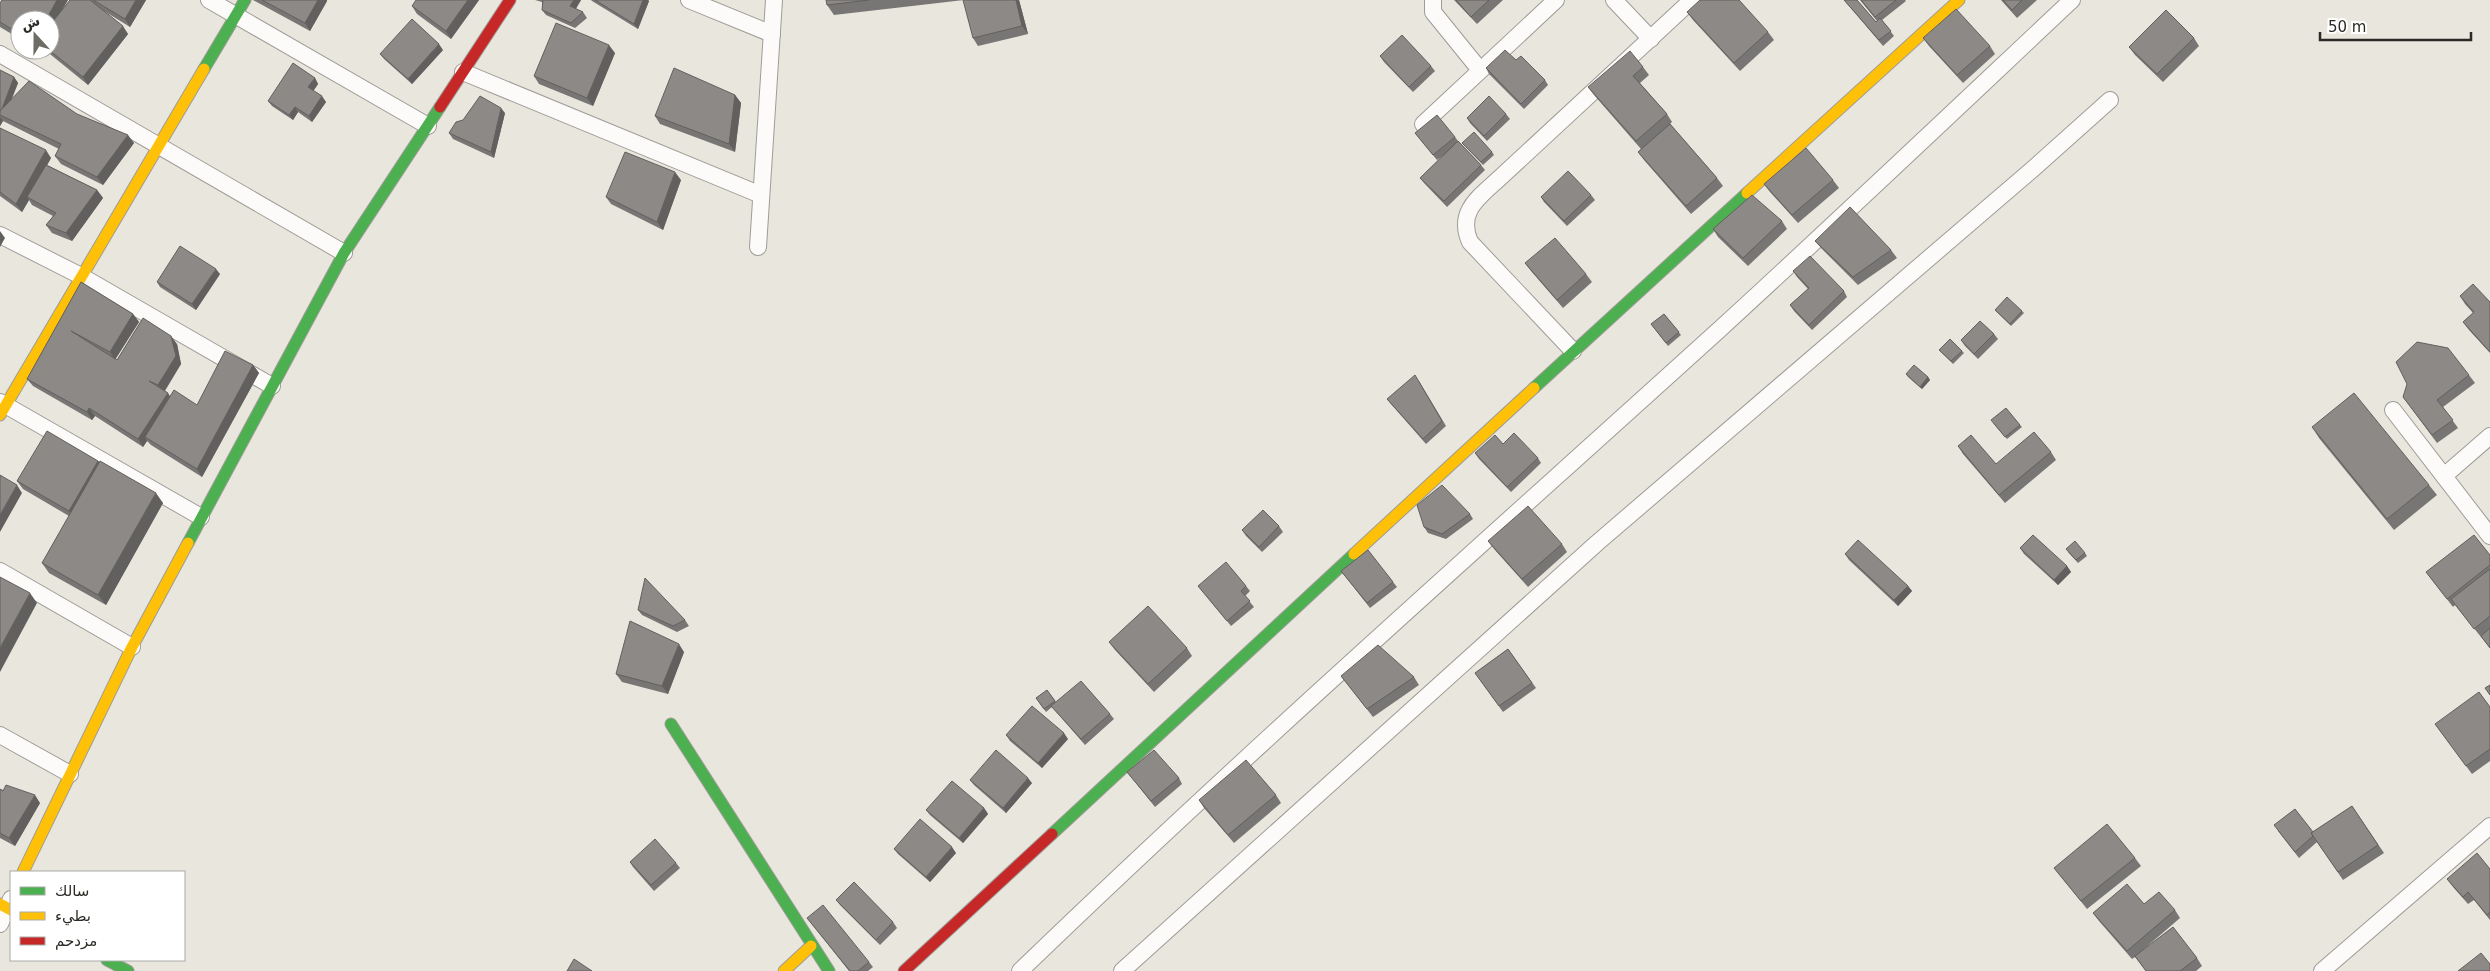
<svg xmlns="http://www.w3.org/2000/svg" width="2490" height="971" font-family="'DejaVu Sans','Noto Sans Arabic',sans-serif">
<rect width="100%" height="100%" fill="#e8e6dd"/>
<g fill="none" stroke-linecap="round" stroke-linejoin="round">
<g stroke="#9e9c96" stroke-width="18">
<g id="street">
<path d="M209 0 428 126"/>
<path d="M689 0 772 34"/>
<path d="M1433 0V12L1480 70"/>
<path d="M1614 0 1651 39"/>
<path d="M0 54 344 253"/>
<path d="M463 72 761 195"/>
<path d="M1423 124 1556 0"/>
<path d="M0 235 81 276 272 386"/>
<path d="M758 247 774 0"/>
<path d="M1573 351 1470 242C1456 210 1481 196 1503 175L1692 0"/>
<path d="M0 402 201 517"/>
<path d="M2393 410 2490 536"/>
<path d="M2444 476 2490 436"/>
<path d="M0 571 132 647"/>
<path d="M0 735 70 774"/>
<path d="M0 924 11 899"/>
<path d="M1020 971C1248 751 1485 542 1720 329 1838 221 1955 110 2072 0"/>
<path d="M1122 971 1597 543 2034 168 2110 100"/>
<path d="M2322 971 2490 826"/>
</g>
</g>
<g stroke="#9e9c96" stroke-width="13">
<g id="fast">
<path d="M204 69 245 0"/>
<path d="M1534 388 1747 193"/>
<path d="M188 543 344 253 440 107"/>
<path d="M671 724 829 971"/>
<path d="M1052 834 1354 554"/>
<path d="M107 960 128 971"/>
</g>
</g>
<g stroke="#9e9c96" stroke-width="13">
<g id="slow">
<path d="M1747 193 1959 0"/>
<path d="M0 415 204 69"/>
<path d="M1354 554 1534 388"/>
<path d="M23 872 132 647 188 543"/>
<path d="M0 904 11 910"/>
<path d="M784 971 811 946"/>
</g>
</g>
<g stroke="#9e9c96" stroke-width="13">
<g id="jam">
<path d="M440 107 510 0"/>
<path d="M904 971 1052 834"/>
</g>
</g>
<use href="#street" stroke="#fcfbfa" stroke-width="16"/>
<use href="#fast" stroke="#4caf50" stroke-width="11"/>
<use href="#slow" stroke="#ffc107" stroke-width="11"/>
<use href="#jam" stroke="#c62828" stroke-width="11"/>
</g>
<g fill="#787674">
<path d="M2 0H68L61 11 70 0H146L130 27 104 11 128 34 88 85 45 50H50L20 20V39L0 27V3Z"/>
<path d="M253 0H327V1L310 31Z"/>
<path d="M479 0 451 39 417 14 412 6Z"/>
<path d="M535 0H581L576 9 583 12 587 18 575 28 546 15 542 10V2Z"/>
<path d="M591 0H648L649 1 638 29 592 1Z"/>
<path d="M826 0H1019L1028 34 978 46 973 38 964 0 834 15 827 5Z"/>
<path d="M1454 0H1503L1477 24Z"/>
<path d="M1844 0H1857L1876 22 1877 21 1860 0H1905L1906 1 1882 20 1894 36 1883 46Z"/>
<path d="M2001 0H2037L2017 18Z"/>
<path d="M1687 12 1768 32 1774 40 1740 71 1693 20Z"/>
<path d="M1923 38 1990 46 1995 54 1963 83 1929 46Z"/>
<path d="M2194 38 2199 46 2163 82 2135 55 2129 47Z"/>
<path d="M443 50 412 84 384 59 380 54Z"/>
<path d="M615 53 593 106 539 84 534 76Z"/>
<path d="M1380 56 1431 66 1435 71 1413 92 1384 62Z"/>
<path d="M1516 60 1545 80 1548 85 1524 109 1489 74 1486 68Z"/>
<path d="M1643 67 1649 75 1640 83 1667 114 1672 122 1670 124 1717 178 1723 186 1691 214 1644 160 1638 152 1641 149 1594 95 1588 87Z"/>
<path d="M0 70 14 77 18 83 11 99 77 114 134 143 103 185 61 164 55 156 59 149 3 121 0 126Z"/>
<path d="M315 78 318 84 313 91 326 102 312 122 298 112 293 120 272 106 268 101Z"/>
<path d="M735 95 741 103 735 152 660 124 655 116Z"/>
<path d="M505 113 494 158 453 139 449 133 463 120Z"/>
<path d="M1506 114 1510 119 1487 141 1470 123 1467 118Z"/>
<path d="M0 128 51 158 47 165 97 190 103 198 72 241 52 233 46 225 53 216 32 205 29 200 22 212 0 196Z"/>
<path d="M1415 133 1455 137 1458 141 1481 165 1485 170 1447 207 1424 183 1420 178 1444 155 1437 160Z"/>
<path d="M1462 143 1492 152 1494 155 1483 165Z"/>
<path d="M681 180 663 230 611 204 606 197Z"/>
<path d="M1833 180 1839 188 1798 223 1770 192 1764 184Z"/>
<path d="M1591 195 1595 200 1567 226 1544 202 1541 197Z"/>
<path d="M1782 221 1787 229 1748 266 1718 237 1713 229Z"/>
<path d="M1815 241 1891 250 1897 258 1858 285 1821 248Z"/>
<path d="M1525 263 1586 274 1592 282 1563 308 1531 271Z"/>
<path d="M1793 271 1844 291 1847 297 1812 330 1794 311 1790 305 1808 289 1797 277Z"/>
<path d="M220 274 196 310 160 287 157 282Z"/>
<path d="M81 282 133 314 139 322 115 359 117 360 177 344 181 364 165 391 170 397 197 405 253 365 259 373 202 477 151 445 147 441 143 447 95 416 92 420 33 386 27 379Z"/>
<path d="M2460 296 2490 302V353L2469 330 2463 322 2473 313 2465 304Z"/>
<path d="M1995 310 2022 311 2024 313 2011 326Z"/>
<path d="M1664 314 1681 335 1668 346 1651 324Z"/>
<path d="M1994 334 1998 339 1978 359 1965 346 1961 340Z"/>
<path d="M1939 350 1962 351 1964 353 1953 364Z"/>
<path d="M1906 374 1928 377 1930 380 1922 389 1908 377Z"/>
<path d="M2469 375 2475 383 2443 407 2458 428 2437 443 2403 397Z"/>
<path d="M1419 381 1446 426 1426 444 1391 404 1387 399Z"/>
<path d="M1993 423 2020 425 2022 427 2007 439Z"/>
<path d="M2312 427 2429 485 2437 495 2394 530 2319 438Z"/>
<path d="M1503 444 1538 458 1541 463 1511 492 1479 459 1475 453Z"/>
<path d="M1958 446 1996 464 2051 452 2056 460 2005 503 1963 454Z"/>
<path d="M98 461 163 503 106 605 49 573 42 563 69 516 23 489 17 481Z"/>
<path d="M1470 514 1473 519 1446 539 1428 533 1424 527Z"/>
<path d="M1279 526 1283 532 1262 552 1246 536 1242 530Z"/>
<path d="M1488 541 1562 544 1567 552 1528 587 1494 549Z"/>
<path d="M2020 548 2067 566 2071 572 2058 585 2024 554Z"/>
<path d="M2068 552 2085 553 2087 556 2078 563Z"/>
<path d="M1845 554 1908 586 1912 591 1898 606 1849 560Z"/>
<path d="M2490 555V648L2455 605 2453 607 2426 572Z"/>
<path d="M1341 571 1393 582 1397 587 1370 608Z"/>
<path d="M1198 586H1246L1250 591 1245 596 1254 607 1231 626Z"/>
<path d="M638 610 685 620 689 626 677 632 642 615Z"/>
<path d="M1109 642 1187 648 1192 656 1154 692 1115 650Z"/>
<path d="M1508 649 1536 688 1503 712 1475 673Z"/>
<path d="M684 652 668 694 622 682 616 674Z"/>
<path d="M1341 676 1414 677 1419 685 1373 717Z"/>
<path d="M1047 690 1056 702 1110 714 1114 719 1085 745 1052 707 1046 712 1036 698Z"/>
<path d="M2490 707V761L2472 774 2435 724Z"/>
<path d="M1006 735 1068 739 1042 768 1010 741Z"/>
<path d="M1127 772 1179 778 1182 784 1155 807Z"/>
<path d="M970 780 1032 783 1006 813 974 785Z"/>
<path d="M0 789 40 803 15 846 0 838Z"/>
<path d="M1276 795 1281 803 1234 843 1204 808 1199 800Z"/>
<path d="M2352 806 2384 853 2343 880 2317 842 2299 858 2278 831 2313 832Z"/>
<path d="M984 808 988 814 963 843 930 815 926 810Z"/>
<path d="M894 849 956 853 930 882 898 854Z"/>
<path d="M2135 858 2141 866 2087 909 2054 868Z"/>
<path d="M630 862 676 863 680 868 654 891 633 867Z"/>
<path d="M2490 869V920L2474 900 2468 904 2453 887 2447 879Z"/>
<path d="M836 900 893 922 897 928 880 945 840 905Z"/>
<path d="M2144 904 2175 910 2180 918 2144 949 2197 958 2202 966 2196 971H2146L2135 957 2132 959 2099 921 2093 913Z"/>
<path d="M807 918 869 962 873 967 868 971H849Z"/>
</g>
<g fill="#62605e">
<path d="M57 0H68L50 30V20H46Z"/>
<path d="M136 0H146L130 27 125 19Z"/>
<path d="M318 0H327V1L310 31 305 23Z"/>
<path d="M468 0H479L451 39 446 31Z"/>
<path d="M574 0H581L574 11 570 6Z"/>
<path d="M643 0H648L649 1 638 29 634 24Z"/>
<path d="M1016 0H1019L1028 34 1022 26Z"/>
<path d="M123 26 128 34 88 85 83 77Z"/>
<path d="M439 44 443 50 412 84 408 79Z"/>
<path d="M609 45 615 53 593 106 587 98Z"/>
<path d="M14 77 18 83 5 117 0 115Z"/>
<path d="M315 78 318 84 312 93 308 87Z"/>
<path d="M735 95 741 103 735 152 729 144Z"/>
<path d="M322 96 326 102 312 122 309 116Z"/>
<path d="M295 107 298 112 293 120 289 115Z"/>
<path d="M501 108 505 113 494 158 491 152Z"/>
<path d="M0 117 3 121 0 126Z"/>
<path d="M128 135 134 143 103 185 97 177Z"/>
<path d="M46 150 51 158 29 198 27 197 29 200 22 212 16 204Z"/>
<path d="M675 172 681 180 663 230 657 222Z"/>
<path d="M97 190 103 198 72 241 66 233Z"/>
<path d="M0 231 5 238 0 247Z"/>
<path d="M216 269 220 274 196 310 192 304Z"/>
<path d="M133 314 139 322 115 360 110 352Z"/>
<path d="M171 336 177 344 181 364 163 393 158 385Z"/>
<path d="M253 365 259 373 202 477 197 469Z"/>
<path d="M1928 377 1930 380 1922 389 1920 387Z"/>
<path d="M168 393 173 401 145 437 147 441 143 447 138 439Z"/>
<path d="M89 408 95 416 92 420 87 412Z"/>
<path d="M98 461 104 469 74 519 69 511Z"/>
<path d="M17 485 22 493 0 532V515Z"/>
<path d="M156 493 163 503 106 605 98 595Z"/>
<path d="M2067 566 2071 572 2058 585 2054 580Z"/>
<path d="M1908 586 1912 591 1898 606 1894 600Z"/>
<path d="M30 593 37 603 0 672V648Z"/>
<path d="M679 644 684 652 668 694 662 686Z"/>
<path d="M1064 733 1068 739 1042 768 1038 763Z"/>
<path d="M1028 778 1032 783 1006 813 1003 808Z"/>
<path d="M35 795 40 803 15 846 9 838Z"/>
<path d="M984 808 988 814 963 843 959 838Z"/>
<path d="M952 847 956 853 930 882 926 877Z"/>
</g>
<g fill="#8c8987" stroke="#62605e">
<path d="M2 0H57L46 20H20V34L0 22V3Z"/>
<path d="M70 0H90L123 26 83 77 49 50 50 25Z"/>
<path d="M93 0H136L125 19Z"/>
<path d="M262 0H318L305 23Z"/>
<path d="M416 0H468L446 31 412 6Z"/>
<path d="M543 0H574L570 6 583 12 571 23 542 10Z"/>
<path d="M595 0H643L634 24Z"/>
<path d="M826 0H869L827 5Z"/>
<path d="M963 0H1016L1022 26 973 38Z"/>
<path d="M1456 0H1489L1471 17Z"/>
<path d="M1700 0H1739L1768 32 1734 63 1687 12Z"/>
<path d="M1844 0H1857L1876 22 1880 18 1891 31 1879 40Z"/>
<path d="M1861 0H1896L1875 17Z"/>
<path d="M2003 0H2022L2012 10Z"/>
<path d="M1956 9 1990 46 1957 75 1923 38Z"/>
<path d="M2166 10 2194 38 2157 74 2129 47Z"/>
<path d="M412 19 439 44 408 79 380 54Z"/>
<path d="M556 23 609 45 587 98 534 76Z"/>
<path d="M1402 35 1431 66 1409 87 1380 56Z"/>
<path d="M1505 50 1516 60 1521 56 1545 80 1521 104 1486 68Z"/>
<path d="M1630 51 1643 67 1633 76 1667 114 1636 141 1588 87Z"/>
<path d="M293 63 315 78 308 87 322 96 309 116 295 107 289 115 268 101Z"/>
<path d="M674 68 735 95 729 144 655 116Z"/>
<path d="M0 70 14 77 2 109 0 111Z"/>
<path d="M29 81 77 114 128 135 97 177 55 156 61 144 0 115V111Z"/>
<path d="M480 96 501 108 491 152 449 133 456 122 463 120Z"/>
<path d="M1489 96 1506 114 1484 136 1467 118Z"/>
<path d="M1437 115 1455 137 1433 155 1415 133Z"/>
<path d="M1670 124 1717 178 1686 206 1638 152Z"/>
<path d="M0 128 46 150 16 204 0 192Z"/>
<path d="M1474 132 1492 152 1481 162 1462 143Z"/>
<path d="M1458 141 1481 165 1444 201 1420 178Z"/>
<path d="M1806 148 1833 180 1792 215 1764 184Z"/>
<path d="M625 152 675 172 657 222 606 197Z"/>
<path d="M46 165 97 190 66 233 46 225 56 213 27 197Z"/>
<path d="M1568 171 1591 195 1564 221 1541 197Z"/>
<path d="M1752 195 1782 221 1743 258 1713 229Z"/>
<path d="M1850 207 1891 250 1853 277 1815 241Z"/>
<path d="M1555 238 1586 274 1557 300 1525 263Z"/>
<path d="M180 246 216 269 192 304 157 282Z"/>
<path d="M1810 256 1844 291 1809 325 1790 305 1809 288 1793 271Z"/>
<path d="M81 282 133 314 110 352 71 331 117 360 143 318 171 336 176 356 158 385 149 381 168 393 138 439 89 408 87 412 27 379Z"/>
<path d="M2473 284 2490 302V352L2463 322 2474 312 2460 296Z"/>
<path d="M2007 297 2022 311 2010 324 1995 310Z"/>
<path d="M1664 314 1679 332 1666 343 1651 324Z"/>
<path d="M1980 321 1994 334 1974 354 1961 340Z"/>
<path d="M1950 339 1962 351 1951 361 1939 350Z"/>
<path d="M2417 342 2448 348 2469 375 2437 400 2453 420 2432 435 2403 397 2407 384 2396 362Z"/>
<path d="M225 351 253 365 197 469 145 437 174 390 197 405Z"/>
<path d="M1914 365 1928 377 1920 387 1906 374Z"/>
<path d="M1415 375 1442 421 1423 439 1387 399Z"/>
<path d="M2354 393 2429 485 2387 519 2312 427Z"/>
<path d="M2006 408 2020 425 2005 437 1991 420Z"/>
<path d="M47 431 98 461 69 511 17 481Z"/>
<path d="M2034 432 2051 452 1999 495 1958 446 1971 435 1996 464Z"/>
<path d="M1514 433 1538 458 1507 487 1475 453 1495 435 1503 444Z"/>
<path d="M100 461 156 493 98 595 42 563Z"/>
<path d="M0 475 17 485 0 515Z"/>
<path d="M1442 485 1470 514 1442 534 1424 527 1417 505Z"/>
<path d="M1528 506 1562 544 1522 579 1488 541Z"/>
<path d="M1263 510 1279 526 1259 547 1242 530Z"/>
<path d="M2033 535 2067 566 2054 580 2020 548Z"/>
<path d="M2474 535 2490 555V565L2447 599 2426 572Z"/>
<path d="M1858 540 1908 586 1894 600 1845 554Z"/>
<path d="M2075 541 2085 553 2076 560 2066 549Z"/>
<path d="M1368 550 1393 582 1367 603 1341 571Z"/>
<path d="M1226 562 1246 586 1241 591 1250 601 1227 621 1198 586Z"/>
<path d="M2490 569V616L2474 629 2451 599Z"/>
<path d="M0 577 30 593 0 648Z"/>
<path d="M645 578 685 620 673 626 638 610Z"/>
<path d="M1148 606 1187 648 1148 684 1109 642Z"/>
<path d="M630 621 679 644 662 686 616 674Z"/>
<path d="M2490 628V648L2481 636Z"/>
<path d="M1378 645 1414 677 1367 709 1341 676Z"/>
<path d="M1508 649 1532 683 1499 706 1475 673Z"/>
<path d="M1081 681 1110 714 1081 739 1051 706Z"/>
<path d="M2490 685V695L2485 688Z"/>
<path d="M1047 690 1055 701 1044 709 1036 698Z"/>
<path d="M2479 692 2490 707V749L2466 766 2435 724Z"/>
<path d="M1032 706 1064 733 1038 763 1006 735Z"/>
<path d="M996 750 1028 778 1003 808 970 780Z"/>
<path d="M1154 750 1179 778 1151 801 1127 772Z"/>
<path d="M1246 760 1276 795 1228 835 1199 800Z"/>
<path d="M952 781 984 808 959 838 926 810Z"/>
<path d="M6 785 35 795 9 838 0 833V789L3 791Z"/>
<path d="M2352 806 2378 845 2338 872 2311 833Z"/>
<path d="M2295 809 2313 832 2311 833 2313 836 2295 852 2274 825Z"/>
<path d="M920 819 952 847 926 877 894 849Z"/>
<path d="M2107 824 2135 858 2081 901 2054 868Z"/>
<path d="M655 839 676 863 651 885 630 862Z"/>
<path d="M2477 853 2490 869V912L2487 915 2468 892 2463 897 2447 879Z"/>
<path d="M854 882 893 922 876 940 836 900Z"/>
<path d="M2127 884 2144 904 2159 892 2175 910 2127 951 2093 913Z"/>
<path d="M823 905 869 962 858 971H850L807 918Z"/>
<path d="M2173 927 2197 958 2180 971H2146L2135 956Z"/>
<path d="M2481 953 2490 964V971H2458Z"/>
<path d="M574 959 592 971H567Z"/>
</g>
<rect x="10" y="871" width="175" height="90" fill="#ffffff" stroke="#aaaaa7"/>
<rect x="20" y="887" width="25" height="8" fill="#4caf50" stroke="#aaaaa7"/>
<text x="55" y="896" font-size="15" fill="#2b2a24">سالك</text>
<rect x="20" y="912" width="25" height="8" fill="#ffc107" stroke="#aaaaa7"/>
<text x="55" y="921" font-size="15" fill="#2b2a24">بطيء</text>
<rect x="20" y="937" width="25" height="8" fill="#c62828" stroke="#aaaaa7"/>
<text x="55" y="946" font-size="15" fill="#2b2a24">مزدحم</text>
<g transform="translate(35 35) rotate(339)"><circle r="24" fill="#ffffff" stroke="#aaaaa7"/>
<path d="M0-4L9 19L0 12L-9 19Z" fill="#6d6c65"/>
<text y="-8" font-size="14" font-weight="bold" text-anchor="middle" fill="#2b2a24">ش</text>
</g>
<path d="M2320 32v8h151v-8" fill="none" stroke="#2b2a24" stroke-width="2.5"/>
<text x="2328" y="32" font-size="15" fill="#2b2a24" stroke="#ffffff" stroke-width="4" paint-order="stroke">50 m</text>
</svg>
